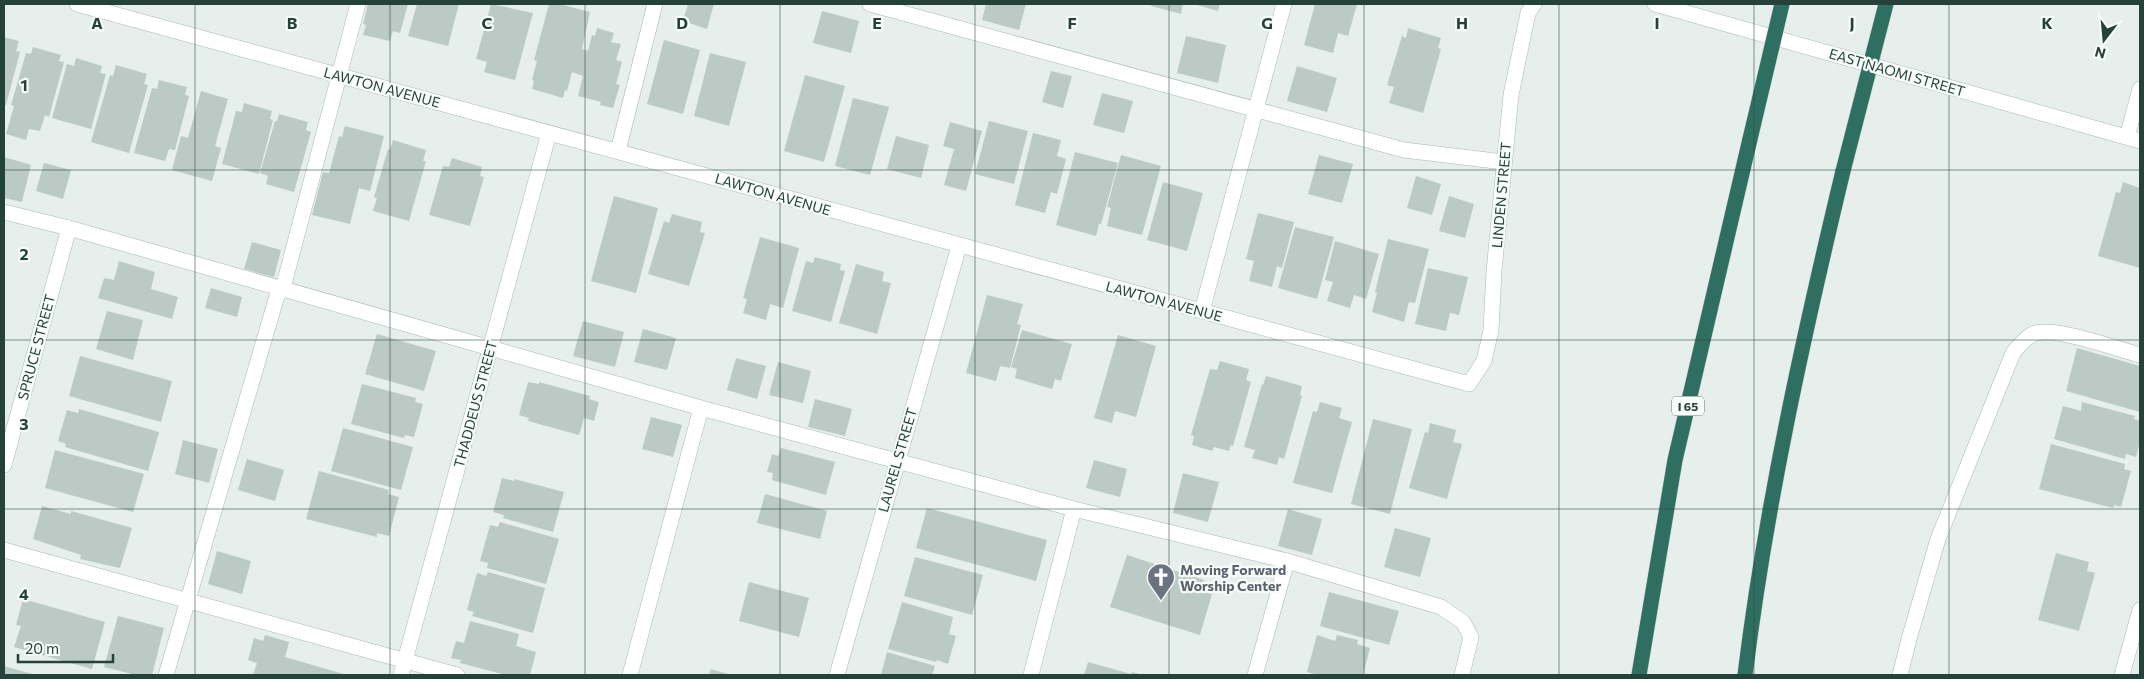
<svg xmlns="http://www.w3.org/2000/svg" width="2144" height="679" font-family="Commissioner,sans-serif">
<rect width="100%" height="100%" fill="#e6efeb"/>
<g fill="#bbcac4">
<path d="M368 4H408L400 33 393 31 390 41 363 35 366 25 363 24Z"/>
<path d="M417 4H459L448 46 408 36Z"/>
<path d="M491 4 533 13 515 80 484 72 487 62 476 59Z"/>
<path d="M549 4H559L590 12 582 49 588 51 592 35 595 36 597 28 614 33 611 42 621 44 616 60 622 62 616 84 620 85 613 108 600 105 601 102 578 96 583 76 572 72 567 91 565 90 563 98 532 89 534 81 532 80 537 61 534 60Z"/>
<path d="M688 4H714L707 29 683 21Z"/>
<path d="M986 4H1026L1019 30 982 20Z"/>
<path d="M1152 4H1183L1181 14 1151 6Z"/>
<path d="M1194 4H1220L1218 11Z"/>
<path d="M1315 4H1357L1348 36 1338 33 1333 53 1304 45Z"/>
<path d="M822 11 859 21 851 53 813 43Z"/>
<path d="M1408 28 1441 38 1438 48 1441 49 1423 113 1389 103 1394 87 1387 85 1402 36 1406 38Z"/>
<path d="M1186 36 1226 45 1218 83 1177 73Z"/>
<path d="M4 37 19 41 16 51 20 52 6 105H4Z"/>
<path d="M664 40 700 50 683 114 647 104Z"/>
<path d="M33 47 61 55 59 61 64 62 49 117 45 115 40 131 29 129 26 140 6 134 14 106 11 105 26 53 31 54Z"/>
<path d="M710 53 746 62 729 126 694 116Z"/>
<path d="M76 58 102 66 100 73 106 74 91 129 52 118 67 64 74 66Z"/>
<path d="M116 65 147 74 144 84 148 85 129 153 91 142 110 75 113 76Z"/>
<path d="M1297 66 1337 78 1327 112 1287 101Z"/>
<path d="M1051 71 1072 76 1063 108 1042 102Z"/>
<path d="M805 75 845 86 824 162 784 151Z"/>
<path d="M159 80 187 87 185 95 189 96 175 150 169 149 165 161 134 153 152 88 157 89Z"/>
<path d="M201 91 228 99 215 146 221 148 212 181 172 170 181 136 188 138Z"/>
<path d="M1102 93 1133 101 1124 133 1093 125Z"/>
<path d="M853 98 889 107 870 175 835 166Z"/>
<path d="M244 103 272 111 270 119 273 120 259 174 222 164 236 111 242 112Z"/>
<path d="M279 114 308 122 306 130 311 132 294 192 266 184 268 176 260 173 275 121H277Z"/>
<path d="M989 121 1028 131 1014 184 975 174Z"/>
<path d="M950 122 982 131 966 191 944 185 954 149 943 146Z"/>
<path d="M345 126 384 136 370 191 359 188 350 224 312 215 323 172 329 173 339 136 342 137Z"/>
<path d="M1033 133 1061 140 1057 156 1066 159 1057 194 1051 192 1045 213 1015 205Z"/>
<path d="M896 136 929 145 921 178 887 169Z"/>
<path d="M393 140 426 150 423 161H426L409 221 373 211 377 198 374 197 388 149 390 150Z"/>
<path d="M1075 152 1118 163 1101 224H1099L1096 236 1056 225Z"/>
<path d="M1121 155 1161 166 1142 235 1107 226 1111 208 1107 207Z"/>
<path d="M1319 155 1353 164 1342 203 1308 194Z"/>
<path d="M4 157 31 165 22 202 4 198Z"/>
<path d="M452 158 482 167 480 176 484 177 470 226 429 215 443 166 449 167Z"/>
<path d="M44 163 71 170 63 199 36 191Z"/>
<path d="M1416 176 1441 184 1432 215 1407 208Z"/>
<path d="M1163 182 1203 193 1187 251 1147 240Z"/>
<path d="M2123 182 2140 188V268L2098 256 2116 192 2120 193Z"/>
<path d="M614 196 658 208 636 293 591 281Z"/>
<path d="M1449 196 1474 204 1465 238 1439 231Z"/>
<path d="M1258 213 1294 222 1282 268 1277 266 1272 287 1249 281 1254 261 1246 259Z"/>
<path d="M672 214 702 222 700 232 705 233 689 286 648 274 664 221 669 223Z"/>
<path d="M1295 227 1334 237 1317 299 1278 288Z"/>
<path d="M760 237 799 248 783 308 770 304 766 320 743 313 747 299 743 298Z"/>
<path d="M1388 239 1429 249 1415 303 1409 302 1404 322 1372 312 1377 293 1375 292Z"/>
<path d="M1335 241 1379 254 1366 299 1354 295 1350 308 1327 301 1333 282 1325 280Z"/>
<path d="M252 242 281 250 274 277 244 269Z"/>
<path d="M815 257 841 264 840 270 845 271 831 322 792 311 806 261 813 263Z"/>
<path d="M119 261 155 272 151 289 178 297 172 319 98 298 104 278 114 280Z"/>
<path d="M856 264 884 272 882 281 891 283 877 334 839 323Z"/>
<path d="M1428 268 1468 277 1459 315 1450 313 1446 331 1415 324Z"/>
<path d="M211 288 242 297 237 317 205 308Z"/>
<path d="M987 295 1023 304 1017 324 1021 325 1010 368 1000 366 996 381 966 373Z"/>
<path d="M107 311 143 320 133 360 96 349Z"/>
<path d="M583 321 624 332 615 367 573 356Z"/>
<path d="M643 329 676 338 667 370 634 362Z"/>
<path d="M1022 330 1072 344 1061 381 1055 379 1052 389 1015 378 1017 369 1011 367Z"/>
<path d="M377 334 436 351 424 391 365 374Z"/>
<path d="M1118 335 1156 346 1136 417 1115 411 1112 423 1094 418Z"/>
<path d="M2077 348 2140 366V412L2066 391Z"/>
<path d="M80 356 172 381 161 422 69 396Z"/>
<path d="M736 358 766 366 757 399 727 390Z"/>
<path d="M1220 361 1249 369 1246 380 1251 382 1233 446 1231 445 1229 451 1214 447 1212 451 1192 445 1194 436 1191 435 1210 369 1217 370Z"/>
<path d="M778 362 811 371 803 403 769 395Z"/>
<path d="M1266 376 1302 386 1300 395 1302 396 1284 459 1279 457 1277 465 1252 458 1255 450 1244 447 1262 384 1263 385Z"/>
<path d="M528 382 539 384V382L590 396 589 399 599 402 594 421 584 418 579 435 528 421 529 418 519 415Z"/>
<path d="M362 384 416 398 415 402 423 404 414 437 405 435 404 438 351 424Z"/>
<path d="M815 399 852 409 845 436 808 427Z"/>
<path d="M1320 402 1342 408 1339 418 1352 422 1332 493 1293 483 1313 411 1317 412Z"/>
<path d="M2082 402 2135 416 2134 419 2140 421V441L2136 457 2126 454 2125 459 2054 439 2063 406 2081 411Z"/>
<path d="M79 409 159 432 148 471 65 447 66 444 58 441 67 410 78 413Z"/>
<path d="M651 417 682 425 673 457 642 449Z"/>
<path d="M1373 419 1412 429 1390 514 1351 504Z"/>
<path d="M1430 423 1456 430 1453 442 1462 444 1447 499 1409 488 1425 432 1428 433Z"/>
<path d="M343 428 413 447 401 490 331 471Z"/>
<path d="M183 440 218 449 209 483 175 474Z"/>
<path d="M2051 444 2125 464 2124 469 2131 471 2121 507 2114 505 2113 508 2039 489Z"/>
<path d="M781 448 835 462 826 495 772 480 773 473 767 472 772 454 778 456Z"/>
<path d="M55 450 144 474 133 512 45 488Z"/>
<path d="M247 459 284 470 275 501 238 490Z"/>
<path d="M1094 460 1127 469 1120 497 1086 488Z"/>
<path d="M319 471 389 490 388 494 399 497 389 536 377 533V537L306 519Z"/>
<path d="M1183 473 1219 482 1208 522 1173 513Z"/>
<path d="M502 478 514 481V479L564 492 553 532 503 518 504 515 493 512Z"/>
<path d="M765 494 827 511 820 539 757 523Z"/>
<path d="M42 506 71 514V511L132 528 120 568 80 559 81 555 33 539Z"/>
<path d="M927 508 1047 540 1036 581 916 548Z"/>
<path d="M1288 509 1322 519 1312 555 1278 546Z"/>
<path d="M500 522 559 539 546 584 487 568 488 563 480 561 490 525 498 527Z"/>
<path d="M1395 528 1431 538 1420 577 1384 567Z"/>
<path d="M217 551 251 561 242 594 208 584Z"/>
<path d="M2056 553 2089 562 2087 571 2095 573 2079 631 2038 620Z"/>
<path d="M1127 555 1204 580 1200 590 1212 594 1200 635 1110 607Z"/>
<path d="M915 557 983 575 972 615 904 596Z"/>
<path d="M488 572 545 588 533 633 472 616 474 612 467 610 477 573 486 576Z"/>
<path d="M749 582 809 598 799 637 739 621Z"/>
<path d="M1329 592 1399 611 1389 645 1320 626Z"/>
<path d="M23 599 105 622 92 669 14 647 21 626 16 625Z"/>
<path d="M902 602 953 617 949 634 956 636 948 664 937 660 936 662 888 649Z"/>
<path d="M118 616 164 628 152 675H136L104 667Z"/>
<path d="M470 621 519 634 516 646 536 652 530 675H506L460 663 461 660 451 658 456 641 464 643Z"/>
<path d="M265 635 289 642 285 657 347 675H253L257 663 248 660 254 638 263 641Z"/>
<path d="M1317 635 1335 641 1337 635 1358 640 1357 644 1370 648 1363 675H1318L1307 672Z"/>
<path d="M887 652 935 666 932 675H881Z"/>
<path d="M1088 662 1131 674 1132 672 1143 675H1084Z"/>
<path d="M4 666 36 675H4Z"/>
<path d="M711 669 731 675H709Z"/>
</g>
<g fill="none" stroke-linecap="round" stroke-linejoin="round">
<g stroke="#a8b8b2" stroke-width="16">
<g id="service">
<path d="M870 4 1404 150 1504 162"/>
<path d="M2127 137 2140 89"/>
<path d="M4 212 69 228 701 408 1074 509 1287 561 1441 607 1463 622 1471 637 1462 675"/>
<path d="M4 550 457 675"/>
<path d="M166 675 277 296 283 288 358 4"/>
<path d="M630 675 701 408"/>
<path d="M1031 675 1074 509"/>
<path d="M1900 675 1909 639 1938 539 2013 353C2019 346 2026 336 2036 333 2057 327 2117 349 2140 355"/>
</g>
</g>
<g stroke="#a8b8b2" stroke-width="16">
<g id="minor">
<path d="M77 4 1469 384 1484 361 1491 330 1494 271 1511 95 1528 13 1534 4"/>
<path d="M1655 4 2140 141"/>
<path d="M618 151 655 4"/>
<path d="M1202 311 1284 4"/>
<path d="M4 465 69 228"/>
<path d="M401 675 549 133"/>
<path d="M837 675 959 246"/>
<path d="M1255 675 1287 561"/>
<path d="M2122 675 2140 610"/>
</g>
</g>
<g stroke="#c2cac8" stroke-width="16">
<g id="motorway">
<path d="M1639 675 1675 460 1750 139"/>
<path d="M1745 675C1766 505 1803 338 1843 171"/>
</g>
</g>
<use href="#service" stroke="#fff" stroke-width="15"/>
<use href="#minor" stroke="#fff" stroke-width="15"/>
<use href="#motorway" stroke="#2f6f62" stroke-width="15"/>
<g stroke="#c2cac8" stroke-width="16" stroke-linecap="butt">
<g id="motorway-bridge">
<path d="M1750 139 1782 4"/>
<path d="M1843 171 1886 4"/>
</g>
</g>
<use href="#motorway-bridge" stroke="#2f6f62" stroke-width="15"/>
</g>
<path fill="none" stroke="#24423a" stroke-width="1" stroke-opacity="0.55" d="M195 4V675M390 4V675M585 4V675M780 4V675M975 4V675M1169 4V675M1364 4V675M1559 4V675M1754 4V675M1949 4V675M4 170H2140M4 340H2140M4 509H2140"/>
<defs>
<g id="church-pin" transform="scale(1.4375)"><path d="M0 17L-7.5 6A9.5 9.5 0 1 1 7.5 6Z" fill="#6b7280" stroke="#f7fbf9"/><path d="M-1.2-6h2.4v3.5h3.3v2.4h-3.3V6h-2.4V-.1h-3.3v-2.4h3.3Z" fill="#fff"/></g>
</defs>
<g fill-rule="evenodd">
<use href="#church-pin" x="1161" y="577"/>
</g>
<g text-anchor="middle" dominant-baseline="central" stroke-width="4.5" stroke-linejoin="round" paint-order="stroke">
<rect fill="#f7fbf9" stroke="#637a73" stroke-width="1" x="1672" y="396.5" width="32" height="19" rx="4"/>
<g font-size="12" font-weight="bold" fill="#24423a">
<text x="1688" y="406">I 65</text>
</g>
<g font-size="14" fill="#24423a" stroke="#f7fbf9">
<text transform="translate(1897 72) rotate(16)">EAST NAOMI STREET</text>
<text transform="translate(382 87) rotate(15)">LAWTON AVENUE</text>
<text transform="translate(773 194) rotate(16)">LAWTON AVENUE</text>
<text transform="translate(1501 195) rotate(-85)">LINDEN STREET</text>
<text transform="translate(1164 301) rotate(15)">LAWTON AVENUE</text>
<text transform="translate(36 347) rotate(-75)">SPRUCE STREET</text>
<text transform="translate(475 404) rotate(-75)">THADDEUS STREET</text>
<text transform="translate(897 460) rotate(-74)">LAUREL STREET</text>
</g>
<g font-size="14" font-weight="bold" fill="#5b616d" stroke="#f7fbf9" text-anchor="start">
<text x="1180" y="569">Moving Forward<tspan x="1180" dy="16">Worship Center</tspan></text>
</g>
</g>
<g font-size="16" text-anchor="middle" font-weight="bold" fill="#24423a" stroke="#f7fbf9" stroke-width="4.5" stroke-linejoin="round" paint-order="stroke">
<text x="97" y="29">A</text>
<text x="292" y="29">B</text>
<text x="487" y="29">C</text>
<text x="682" y="29">D</text>
<text x="877" y="29">E</text>
<text x="1072" y="29">F</text>
<text x="1267" y="29">G</text>
<text x="1462" y="29">H</text>
<text x="1657" y="29">I</text>
<text x="1852" y="29">J</text>
<text x="2047" y="29">K</text>
<text x="24" y="91">1</text>
<text x="24" y="260">2</text>
<text x="24" y="430">3</text>
<text x="24" y="600">4</text>
</g>
<rect width="2144" height="679" fill="none" stroke="#24423a" stroke-width="10"/>
<g transform="translate(2104 40) rotate(196)" stroke="#f7fbf9" stroke-width="4" paint-order="stroke">
<path d="M0-4L9 19L0 12L-9 19Z" fill="#24423a"/>
<text y="-8" font-size="14" font-weight="bold" text-anchor="middle" fill="#24423a">N</text>
</g>
<path d="M18 654v8h95v-8" fill="none" stroke="#24423a" stroke-width="2.5"/>
<text x="25" y="654" font-size="15" fill="#24423a" stroke="#f7fbf9" stroke-width="4" paint-order="stroke">20 m</text>
</svg>
